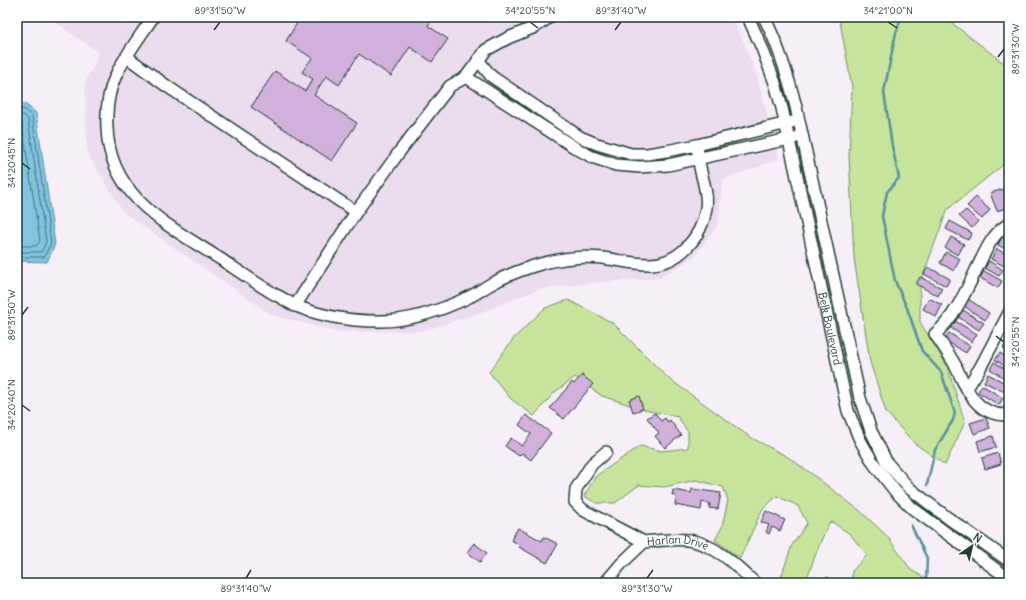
<svg xmlns="http://www.w3.org/2000/svg" width="1026" height="600" font-family="Delius,sans-serif">
<rect width="100%" height="100%" fill="#f6eff8"/>
<filter id="ink" filterUnits="userSpaceOnUse"><feTurbulence type="fractalNoise" baseFrequency=".025" numOctaves="2"/><feDisplacementMap in="SourceGraphic" scale="8" xChannelSelector="R" yChannelSelector="G"/><feConvolveMatrix kernelMatrix="1 2 1 2 8 2 1 2 1" color-interpolation-filters="sRGB"/></filter>
<g filter="url(#ink)">
<path fill="#ebdcf0" d="M48 17H733L756 73 779 159 723 180 718 224 695 256 660 278 601 282 539 289 482 312 423 331 337 332 272 315 124 213 87 153 85 83 99 53Z"/>
<g fill="#c6e49b" stroke="#729068">
<path d="M839 17H944L1009 67V160L947 210 920 284V322L947 366 965 422 945 465 914 443 886 412 870 362 854 258 849 156 852 87Z"/>
<path d="M568 300 613 323 668 378 750 437 786 456 808 471 859 510 887 536 911 570 934 583H852V571L867 555 850 534 832 522 829 523 820 543 805 583H779L792 545 807 523 798 506 777 496 762 510 740 558 715 540 722 527 728 500 723 487 696 480 664 487 639 485 615 503H596L584 496 596 476 640 446 662 451 688 448V432L678 417 645 410 602 396 575 377 554 393 534 416 511 399 489 372 514 338 545 308Z"/>
</g>
<path fill="#82c5e3" stroke="#5a8f9d" d="M24 103 36 113 55 244 47 262 17 261V108Z"/>
<g fill="none" stroke-linecap="round" stroke-linejoin="round">
<g stroke="#47737a" stroke-width="1">
<path d="M17 111 24 109 32 116 51 243 44 257H17"/>
<path d="M17 116 24 115 28 119 46 242 41 252H17"/>
<path d="M17 122H21L22 124 40 241 36 246H17"/>
</g>
<g stroke="#5a8f9d" stroke-width="2.5">
<path d="M901 17 895 37 884 92 892 146 899 178 887 192 882 216 895 281 907 308 922 351 941 372 955 413 953 420 935 450 927 485"/>
<path d="M911 525 927 558 926 583"/>
</g>
</g>
<g fill="#d1b0dc" stroke="#1f3d34">
<path d="M287 17H433L428 26 448 39 432 62 410 47 391 76 359 54 339 85 326 76 314 95 357 123 332 161 251 107 275 71 305 91 313 79 302 72 312 58 286 41 297 23Z"/>
<path d="M1004 189 1009 207 997 211 990 193Z"/>
<path d="M976 197 990 210 982 219 967 206Z"/>
<path d="M966 210 978 221 972 228 959 216Z"/>
<path d="M950 221 972 233 968 240 946 229Z"/>
<path d="M951 237 964 244 958 255 945 248Z"/>
<path d="M1002 237 1009 242V251L998 245Z"/>
<path d="M997 249 1009 256V262L1006 267 991 259Z"/>
<path d="M946 252 960 259 954 271 940 263Z"/>
<path d="M989 261 1003 270 999 276 985 268Z"/>
<path d="M928 267 950 279 946 286 924 274Z"/>
<path d="M984 271 1002 281 998 288 980 278Z"/>
<path d="M920 277 942 288 938 296 916 284Z"/>
<path d="M929 298 942 305 936 317 923 309Z"/>
<path d="M968 299 989 313 985 320 964 306Z"/>
<path d="M963 310 984 323 979 330 958 317Z"/>
<path d="M955 321 977 334 972 342 951 328Z"/>
<path d="M949 333 970 346 966 353 945 340Z"/>
<path d="M1008 340 1009 341V351L1003 348Z"/>
<path d="M1000 353 1009 359V368L995 360Z"/>
<path d="M994 362 1009 371V381L990 369Z"/>
<path d="M988 374 1009 385V389L1007 393 984 382Z"/>
<path d="M582 375 593 384 564 419 550 408 572 382 574 384Z"/>
<path d="M982 385 1003 398 999 405 978 392Z"/>
<path d="M639 396 643 409 633 412 629 400Z"/>
<path d="M655 413 661 421 665 418 668 422 670 420 681 435 665 448 655 436 659 433 647 418Z"/>
<path d="M526 415 551 433 531 460 522 453 519 456 505 446 511 438 522 446 531 434 519 425Z"/>
<path d="M986 418 990 428 974 434 970 423Z"/>
<path d="M993 436 996 447 980 452 977 441Z"/>
<path d="M998 453 1001 464 985 469 982 458Z"/>
<path d="M692 489 721 493 718 509 709 508 710 504 702 502 701 510 675 505 676 496 672 495 673 490 691 493Z"/>
<path d="M766 511 785 520 780 531 772 527 769 534 766 532 769 525 761 522Z"/>
<path d="M518 528 542 541 544 537 558 544 547 563 519 547 520 545 511 540Z"/>
<path d="M474 543 487 553 480 562 467 552Z"/>
<path d="M827 577 836 582 835 583H824Z"/>
</g>
<g fill="none" stroke-linecap="round" stroke-linejoin="round">
<g stroke="#1f3d34" stroke-width="14">
<g id="minor">
<path d="M153 17C141 35 125 56 116 75 108 92 106 110 107 128 109 198 171 227 222 260 240 272 257 284 276 295 283 298 289 303 296 306 321 316 350 321 377 321 409 322 440 311 469 297 478 293 485 287 493 283 509 274 526 268 544 263 563 258 583 256 603 258 618 260 633 264 649 264 679 264 702 237 706 208 708 197 704 183 701 172 699 163 698 154 697 145"/>
<path id="s1" d="M748 17 762 48 775 83 782 108 848 411 860 440 874 464 895 491 912 508 1009 579"/>
<path d="M764 17C779 46 788 76 796 107L860 398 871 431 887 463 909 488 948 518 1009 561"/>
<path d="M127 57 168 87 356 212"/>
<path d="M478 60 491 76 580 137 597 144 631 154H647L666 151 697 145 792 122"/>
<path d="M466 77 574 147 592 157 616 165 640 167 668 165 794 138"/>
<path d="M1009 224C994 232 988 246 981 260 969 284 956 317 935 334 942 344 948 353 954 363 966 387 974 414 1005 415L1009 412"/>
<path d="M295 306 356 212 400 151 450 86 466 77 486 50 508 38 535 27 550 17"/>
<path d="M967 388 980 368 1009 313"/>
<path d="M606 452 592 464 576 489 575 502 583 510 644 542"/>
<path id="s2" d="M605 583 621 564 644 542C657 541 675 538 688 540 715 544 736 565 755 583"/>
</g>
</g>
<use href="#minor" stroke="#fff" stroke-width="11"/>
</g>
</g>
<path fill="none" stroke="#1f3d34" stroke-width="1.5" d="M530 22 538 28M888 22 897 28M214 30 220 22M615 30 621 22M998 57 1004 49M22 163 30 169M22 315 28 307M996 336 1004 342M22 405 30 411M246 578 251 570M647 578 653 570"/>
<g text-anchor="middle" dominant-baseline="central" stroke-width="3" stroke-linejoin="round" paint-order="stroke">
<g font-size="11" fill="#1f3d34" stroke="#fff">
<text stroke="none"><textPath href="#s1" startOffset="323">Belk Boulevard</textPath></text>
<text stroke="none"><textPath href="#s2" startOffset="91">Harlan Drive</textPath></text>
</g>
</g>
<rect width="1026" height="600" fill="none" stroke="#fff" stroke-width="44"/>
<g transform="translate(972 546) rotate(34)" stroke="#ffffff" stroke-width="3" paint-order="stroke">
<path d="M0-3L7 15L0 10L-7 15Z" fill="#1f3d34"/>
<text y="-6" font-size="11" font-weight="bold" text-anchor="middle" fill="#1f3d34">N</text>
</g>
<rect x="22" y="22" width="982" height="556" fill="none" stroke="#1f3d34" stroke-width="1.5"/>
<g font-size="10" text-anchor="middle" fill="#1f3d34">
<text x="220" y="14">89°31'50"W</text>
<text x="530" y="14">34°20'55"N</text>
<text x="621" y="14">89°31'40"W</text>
<text x="888" y="14">34°21'00"N</text>
<text transform="translate(1015 49) rotate(-90)" y="4">89°31'30"W</text>
<text transform="translate(11 163) rotate(-90)" y="4">34°20'45"N</text>
<text transform="translate(11 315) rotate(-90)" y="4">89°31'50"W</text>
<text transform="translate(1015 342) rotate(-90)" y="4">34°20'55"N</text>
<text transform="translate(11 405) rotate(-90)" y="4">34°20'40"N</text>
<text x="246" y="592">89°31'40"W</text>
<text x="647" y="592">89°31'30"W</text>
</g>
</svg>
